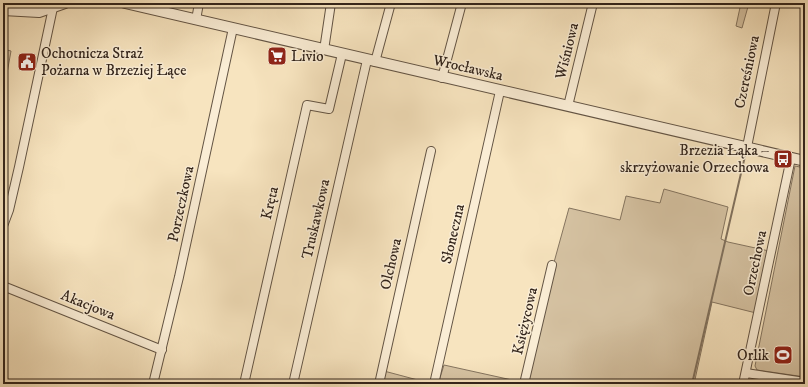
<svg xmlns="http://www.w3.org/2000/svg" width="808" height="387" font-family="'IM FELL DW Pica',serif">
<rect width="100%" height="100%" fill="#f7e4bf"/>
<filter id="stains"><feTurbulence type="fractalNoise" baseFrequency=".005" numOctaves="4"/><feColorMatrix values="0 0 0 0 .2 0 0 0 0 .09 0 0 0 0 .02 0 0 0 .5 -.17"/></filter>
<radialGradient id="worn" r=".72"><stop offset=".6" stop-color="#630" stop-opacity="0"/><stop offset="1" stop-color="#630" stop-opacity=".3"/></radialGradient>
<g fill="#d6c3a3" stroke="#84745f">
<path d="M7 3H51L41 8 11 7Z"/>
<path d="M741 3H749L742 28 736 26Z"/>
<path d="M3 49 11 51 6 79 3 78Z"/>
<path d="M795 166 805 168V377L757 370 755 366Z"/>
<path d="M664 189 728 207 721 239 728 242 769 251 756 313 712 302 694 384H438L444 365 521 382 569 208 620 220 626 196 660 203Z"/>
<path d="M384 371 429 383V384H381Z"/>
</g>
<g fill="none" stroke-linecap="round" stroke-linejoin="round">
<path stroke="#80705c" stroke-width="2" d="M692 384 745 156"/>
<g stroke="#635444" stroke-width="10">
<g id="minor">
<path d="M196 20 199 3"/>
<path d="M324 50 331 3"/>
<path d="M375 62 391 3"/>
<path d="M442 78 462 3"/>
<path d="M568 106 593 3"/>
<path d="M747 147 776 3"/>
<path d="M3 226 9 210 19 167 54 3"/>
<path d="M3 286 162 350"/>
<path d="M746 373 805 382"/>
<path d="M153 384 179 277 233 28"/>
<path d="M244 384 307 105 329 109 342 54"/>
<path d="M293 384 367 60"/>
<path d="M379 384 431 151"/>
<path d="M434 384 500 91"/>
<path d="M524 384 552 265"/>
<path d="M743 384 791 158"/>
</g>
</g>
<g stroke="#635444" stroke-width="12">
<g id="tertiary">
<path d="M125 3 805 161"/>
<path d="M3 10 39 12 65 3"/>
</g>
</g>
<use href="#minor" stroke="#faedd5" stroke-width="8"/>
<use href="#tertiary" stroke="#faedd5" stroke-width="10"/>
</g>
<defs>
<g id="supermarket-square" transform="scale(1)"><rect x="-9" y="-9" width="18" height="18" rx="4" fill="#8f2418" stroke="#faedd5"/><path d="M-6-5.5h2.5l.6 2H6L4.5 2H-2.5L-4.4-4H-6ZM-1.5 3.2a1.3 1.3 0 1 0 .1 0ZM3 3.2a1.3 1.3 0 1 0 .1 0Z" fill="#fff"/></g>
<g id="civic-square" transform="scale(1)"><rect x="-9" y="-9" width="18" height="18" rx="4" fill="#8f2418" stroke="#faedd5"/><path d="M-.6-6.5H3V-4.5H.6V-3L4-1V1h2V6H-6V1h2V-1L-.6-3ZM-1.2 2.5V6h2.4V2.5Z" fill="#fff"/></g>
<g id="bus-square" transform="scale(1)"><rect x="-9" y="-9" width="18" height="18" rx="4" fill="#8f2418" stroke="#faedd5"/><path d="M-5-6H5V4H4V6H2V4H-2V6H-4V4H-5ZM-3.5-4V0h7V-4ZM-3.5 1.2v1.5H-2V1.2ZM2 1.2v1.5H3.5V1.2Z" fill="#fff"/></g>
<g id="stadium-square" transform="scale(1)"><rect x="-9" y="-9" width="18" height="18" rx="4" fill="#8f2418" stroke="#faedd5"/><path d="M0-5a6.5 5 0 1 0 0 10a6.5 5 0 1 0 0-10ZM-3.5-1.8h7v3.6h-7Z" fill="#fff"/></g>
</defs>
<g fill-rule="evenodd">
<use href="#supermarket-square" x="277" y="56"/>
<use href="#civic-square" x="27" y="62"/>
<use href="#bus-square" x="783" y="159"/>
<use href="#stadium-square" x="783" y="355"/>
</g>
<g text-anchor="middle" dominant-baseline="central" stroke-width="3" stroke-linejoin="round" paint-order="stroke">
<g font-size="15" fill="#32241b" stroke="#faedd5">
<text transform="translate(567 51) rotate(-76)">Wiśniowa</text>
<text transform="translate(468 68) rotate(13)">Wrocławska</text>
<text transform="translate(747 72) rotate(-78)">Czereśniowa</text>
<text transform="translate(270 203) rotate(-77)">Kręta</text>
<text transform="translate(181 204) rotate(-78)">Porzeczkowa</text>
<text transform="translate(316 219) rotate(-77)">Truskawkowa</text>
<text transform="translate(453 234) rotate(-77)">Słoneczna</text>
<text transform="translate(755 263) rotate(-78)">Orzechowa</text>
<text transform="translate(391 264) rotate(-77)">Olchowa</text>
<text transform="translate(88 305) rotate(22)">Akacjowa</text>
<text transform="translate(525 321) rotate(-77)">Księżycowa</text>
</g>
<g font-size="15" fill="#32241b" stroke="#faedd5" text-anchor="start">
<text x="41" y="53">Ochotnicza Straż<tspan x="41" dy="17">Pożarna w Brzeziej Łące</tspan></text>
<text x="291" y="56">Livio</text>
<text x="769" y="150" text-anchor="end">Brzezia Łąka –<tspan x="769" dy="17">skrzyżowanie Orzechowa</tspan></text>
<text x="769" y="355" text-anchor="end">Orlik</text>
</g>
</g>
<rect width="808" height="387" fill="none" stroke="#f7e4bf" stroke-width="16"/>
<rect x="4" y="4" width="800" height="379" fill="none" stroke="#32241b" stroke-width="2"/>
<rect x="8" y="8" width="792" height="371" fill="none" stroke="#32241b"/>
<rect width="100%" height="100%" filter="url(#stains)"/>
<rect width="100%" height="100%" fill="url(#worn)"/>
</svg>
